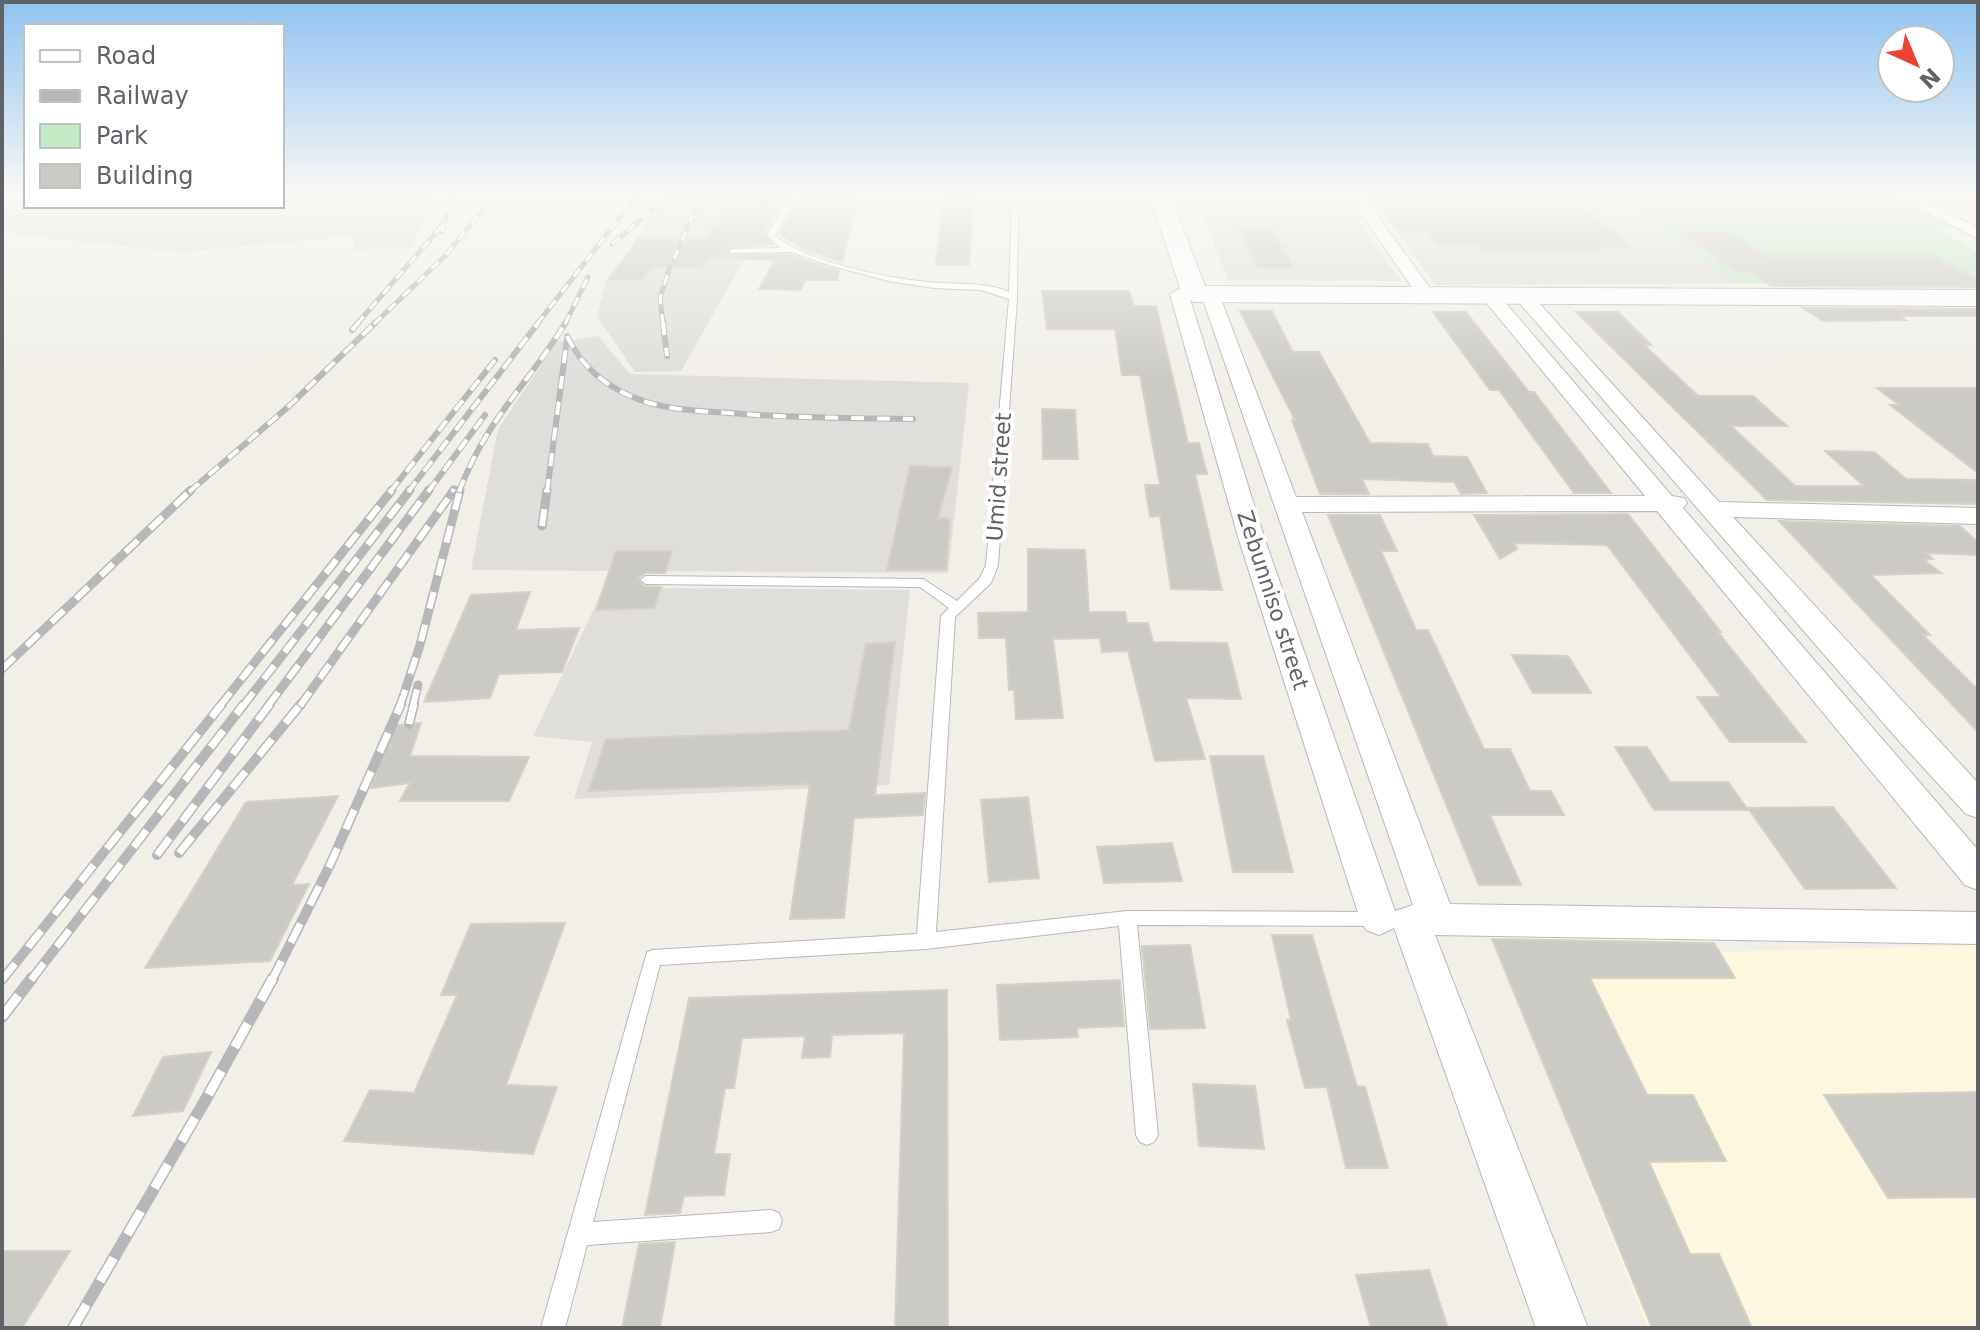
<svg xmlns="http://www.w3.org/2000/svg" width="1980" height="1330" font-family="'DejaVu Sans',sans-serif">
<rect width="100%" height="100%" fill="#f1efe8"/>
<path fill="#fef7e0" d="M1491 936H1710L1720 952 1978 945V1328H1648Z"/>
<g fill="#e0deda">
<path d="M282 193H432L413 247 354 250 352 236 183 252 26 236 2 228V205L26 198V206H282Z"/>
<path d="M670 193H782L681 371 635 372 597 316 606 281Z"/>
<path d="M598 336 630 374 969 383 948 573 471 570 498 429 557 342Z"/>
<path d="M651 588 910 590 889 785 574 799 592 742 533 736 601 594 648 593Z"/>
</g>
<g fill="#e1ded6">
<path d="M1369 193H1618L1733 283 1436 285Z"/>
<path d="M1199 206 1349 207 1401 281 1228 280Z"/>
</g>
<path fill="#c5e8c5" d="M1618 193H1888L1955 228H1935L1978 252V286L1733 283Z"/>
<g fill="#cccac5" stroke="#d6d1c6" stroke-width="2">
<path d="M740 193 788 195 764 233 774 245 730 246 728 255H791L839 271 837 280H805L801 290 759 289 775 260 707 258 702 267H651L642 280H608L638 239 704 240Z"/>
<path d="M944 193H974L969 265H936Z"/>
<path d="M1567 193 1631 247H1595L1601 252 1484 251 1479 245H1438L1427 231H1398L1368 195Z"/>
<path d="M801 196 858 199 842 262 806 250 779 234Z"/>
<path d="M1238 228H1271L1293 268H1258Z"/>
<path d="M1681 232H1730L1766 256H1935L1978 280V287L1771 286 1751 272H1736Z"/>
<path d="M1042 291H1129L1134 306H1156L1188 443H1199L1207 474H1195L1222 590 1171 589 1160 516 1150 517 1145 485H1160L1140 375H1122L1115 329H1047Z"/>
<path d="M1803 308 1978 309V316H1900L1906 320 1823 321Z"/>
<path d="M1240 311H1272L1293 352H1319L1370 443 1428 444 1433 456 1467 457 1487 493 1461 494 1454 482 1362 479 1369 494H1320L1292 420H1295Z"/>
<path d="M1433 312H1466L1529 392H1534L1611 493H1574L1499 390H1490Z"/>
<path d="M1576 312H1618L1651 345H1644L1698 396H1753L1787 426H1731L1795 486H1864L1825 451 1874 452 1906 479 1978 480V504L1767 500Z"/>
<path d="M1877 388H1978V473L1890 405H1899Z"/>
<path d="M1042 409 1075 410 1078 459H1043Z"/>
<path d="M910 466 952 467 938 518 950 519 946 570H887Z"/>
<path d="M1628 514 1721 632H1718L1806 742H1730L1697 697H1721L1607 545 1514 543 1517 549 1500 559 1474 515Z"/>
<path d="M1328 515H1380L1397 551H1381L1416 630H1428L1484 749H1510L1530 791H1551L1564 815H1490L1521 885H1479Z"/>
<path d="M1779 521 1960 526 1978 542V555L1926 553 1933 559 1924 560 1941 573 1871 575 1930 635H1923L1978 690V732Z"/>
<path d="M1028 549 1085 550 1089 612H1125L1127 623H1148L1153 642 1227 643 1241 699 1186 698 1205 759 1155 761 1128 651 1102 652 1100 638 1053 639 1063 718 1016 719 1014 690H1009L1006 638H979L978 613 1028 612Z"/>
<path d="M616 551H672L665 573H646L637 579 644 586 661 587 654 608 596 610Z"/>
<path d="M530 592 516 630 579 628 562 672 499 674 490 698 424 702 471 595Z"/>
<path d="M895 642 875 795 925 793 923 815 854 818 844 918 790 919 810 784 589 791 606 739 849 730 866 644Z"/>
<path d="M1512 655 1568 656 1591 693H1533Z"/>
<path d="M421 723 410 756 529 757 509 801H400L410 783 371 788 393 726Z"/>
<path d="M1615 747H1647L1670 782H1728L1748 810H1654Z"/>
<path d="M1210 756H1263L1293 872H1233Z"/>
<path d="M338 796 292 885 309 884 270 961 145 968 246 802Z"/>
<path d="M1028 797 1039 878 989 882 981 800Z"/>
<path d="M1833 807 1896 888 1805 889 1748 808Z"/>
<path d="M1172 843 1182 881 1104 883 1097 847Z"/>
<path d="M565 923 506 1085 557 1087 533 1154 344 1141 370 1090 414 1093 457 995H441L471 924Z"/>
<path d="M1272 935H1312L1357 1086 1365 1087 1388 1168H1346L1327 1087 1305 1088 1287 1020H1291Z"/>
<path d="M1492 939 1714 943 1735 978H1590L1647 1095H1693L1726 1161 1649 1162 1690 1254H1719L1752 1328H1652Z"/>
<path d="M1190 945 1205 1028 1150 1029 1142 946Z"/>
<path d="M1120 980 1124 1026 1077 1028 1078 1037 1000 1040 997 985Z"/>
<path d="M947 990 948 1328H895L904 1033 832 1035 830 1057 802 1058 805 1036 742 1038 734 1088H725L714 1154H730L724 1195 684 1196 680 1213 645 1215 689 998Z"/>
<path d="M211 1052 183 1111 133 1116 163 1057Z"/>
<path d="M1193 1084 1255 1086 1264 1149 1199 1146Z"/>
<path d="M1978 1092V1197L1888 1198 1824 1095Z"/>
<path d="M675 1242 660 1328H622L639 1244Z"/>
<path d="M2 1251H70L22 1328H2Z"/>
<path d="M1429 1270 1448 1328H1371L1356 1275Z"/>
</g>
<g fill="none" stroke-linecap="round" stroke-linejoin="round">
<g stroke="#b5b8bc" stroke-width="2">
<path id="lane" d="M793 193H799L775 235C801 261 891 279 929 282 956 285 983 281 1009 292L1012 193H1018L1017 298 998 565 991 583 955 617 936 932 1127 911 1379 912 1385 914 1388 919 1385 924 1379 926 1137 925 1158 1135 1154 1142 1147 1145 1140 1142 1136 1135 1119 926 926 949 660 965 593 1222 771 1210 779 1213 782 1221 779 1229 771 1232 587 1245 565 1328H541L647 952 653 950 917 934 941 616 949 608 920 587 646 584 640 580 646 576 923 579 957 601 980 578 986 565 1009 299 981 290 934 288 888 281 829 265 791 252 730 253V249H733L781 248 767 235Z"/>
</g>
<g stroke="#b5b8bc" stroke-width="2">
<g id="street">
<path d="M1347 193H1361L1435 295 1432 299H1420Z"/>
<path d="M1890 193H1908L1978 228V239Z"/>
<path d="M1195 289 1202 292 1210 289 1219 294 1296 497 1645 496 1481 296 1484 292H1496L1672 496 1684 498 1687 503 1683 508 1978 850V890L1965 885 1657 511 1302 512 1450 904 1978 912V944L1435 935 1588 1328H1536L1394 928 1379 935 1366 930 1360 919 1239 540 1170 294 1179 289ZM1202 297 1413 905 1395 911 1265 540 1190 299Z"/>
<path d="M1523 291 1529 292 1719 502 1978 508V524L1733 517 1978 783V818L1966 814 1899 741 1517 300 1514 296 1517 292Z"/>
</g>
</g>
<g stroke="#b6babf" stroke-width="2">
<path id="secondary" d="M1149 193H1169L1205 286 1978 290V306L1195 302 1186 299 1182 294Z"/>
</g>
<use href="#lane" fill="#fff" fill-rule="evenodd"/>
<use href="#street" fill="#fff" fill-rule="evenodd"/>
<use href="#secondary" fill="#fff" fill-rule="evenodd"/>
<g stroke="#b6b7b8" stroke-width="5">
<g id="rail-far4">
<path d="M442 232 452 193"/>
<path d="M612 244 650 212 681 193"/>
<path d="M674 259 702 193"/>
<path d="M357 324 446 221"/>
<path d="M374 324 445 256 488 203"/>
<path d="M537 324 639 193"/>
<path d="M565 324 588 277"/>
<path d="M663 324 660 298 670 267"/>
</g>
</g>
<g stroke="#b6b7b8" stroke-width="6">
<g id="rail-far3">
<path d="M663 322 667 356"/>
<path d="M352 330 359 322"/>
<path d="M567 336C581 365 603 385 633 397 663 410 697 411 729 413 790 418 852 418 913 419"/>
<path d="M189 492 288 407 376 322"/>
<path d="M390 492 495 360"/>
<path d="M408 492 539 322"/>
<path d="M428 492 485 415"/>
<path d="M452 492 454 489"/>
<path d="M459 492C486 419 528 385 566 322"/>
<path d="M547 492 567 339"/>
</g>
</g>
<g stroke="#b6b7b8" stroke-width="9">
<g id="rail-far2">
<path d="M542 526 547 490"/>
<path d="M2 669 191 490"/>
<path d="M220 706 392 490"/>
<path d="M243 706 410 490"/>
<path d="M268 706 429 490"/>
<path d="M300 706 454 490"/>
<path d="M400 706 420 645 460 490"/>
<path d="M413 706 418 685"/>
</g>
</g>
<g stroke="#b6b7b8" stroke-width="10">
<g id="rail-far1">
<path d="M409 724 414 704"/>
<path d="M179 853 301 704"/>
<path d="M157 855 270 704"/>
<path d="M2 980 222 704"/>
<path d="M31 980 244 704"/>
<path d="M272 980 330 865 401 704"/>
</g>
</g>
<g stroke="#b6b7b8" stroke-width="12">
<g id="rail">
<path d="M2 1017 32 978"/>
<path d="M73 1328 206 1099 273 978"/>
</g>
</g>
<use href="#rail-far4" stroke="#fff" stroke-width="3" stroke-dasharray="10" stroke-linecap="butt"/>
<use href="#rail-far3" stroke="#fff" stroke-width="4" stroke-dasharray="13" stroke-linecap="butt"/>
<use href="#rail-far2" stroke="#fff" stroke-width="6" stroke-dasharray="17" stroke-linecap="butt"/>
<use href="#rail-far1" stroke="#fff" stroke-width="7" stroke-dasharray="21" stroke-linecap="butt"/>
<use href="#rail" stroke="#fff" stroke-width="9" stroke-dasharray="27" stroke-linecap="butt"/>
</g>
<linearGradient id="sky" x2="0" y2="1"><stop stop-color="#8fc3f1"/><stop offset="0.51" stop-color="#f9f8f5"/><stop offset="1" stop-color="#f9f8f5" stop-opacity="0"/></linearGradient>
<rect width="1980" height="379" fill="url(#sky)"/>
<g text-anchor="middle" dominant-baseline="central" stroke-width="8" stroke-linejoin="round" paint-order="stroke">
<g font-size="22" fill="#5f6368" stroke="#fff">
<text transform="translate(999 477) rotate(-86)">Umid street</text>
<text transform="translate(1273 600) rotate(72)">Zebunniso street</text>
</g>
</g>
<rect width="1980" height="1330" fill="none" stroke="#5f6368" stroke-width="8"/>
<rect x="24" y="24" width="260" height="184" fill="#ffffff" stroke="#bfc1c3" stroke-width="2"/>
<rect x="40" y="50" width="40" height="12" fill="#ffffff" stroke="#bfc1c3" stroke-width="2"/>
<text x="96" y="64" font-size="24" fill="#5f6368">Road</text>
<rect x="40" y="90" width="40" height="12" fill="#b6b7b8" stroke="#bfc1c3" stroke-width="2"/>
<text x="96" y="104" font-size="24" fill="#5f6368">Railway</text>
<rect x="40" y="124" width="40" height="24" fill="#c5e8c5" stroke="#bfc1c3" stroke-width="2"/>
<text x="96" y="144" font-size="24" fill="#5f6368">Park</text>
<rect x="40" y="164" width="40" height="24" fill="#cccac5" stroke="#bfc1c3" stroke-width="2"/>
<text x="96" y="184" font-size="24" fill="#5f6368">Building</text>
<g transform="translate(1916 64) rotate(136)"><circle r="38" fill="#ffffff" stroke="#bfc1c3" stroke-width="2"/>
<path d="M0-6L14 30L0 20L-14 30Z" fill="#ea4335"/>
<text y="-12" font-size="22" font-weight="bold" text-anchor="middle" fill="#5f6368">N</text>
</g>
</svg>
